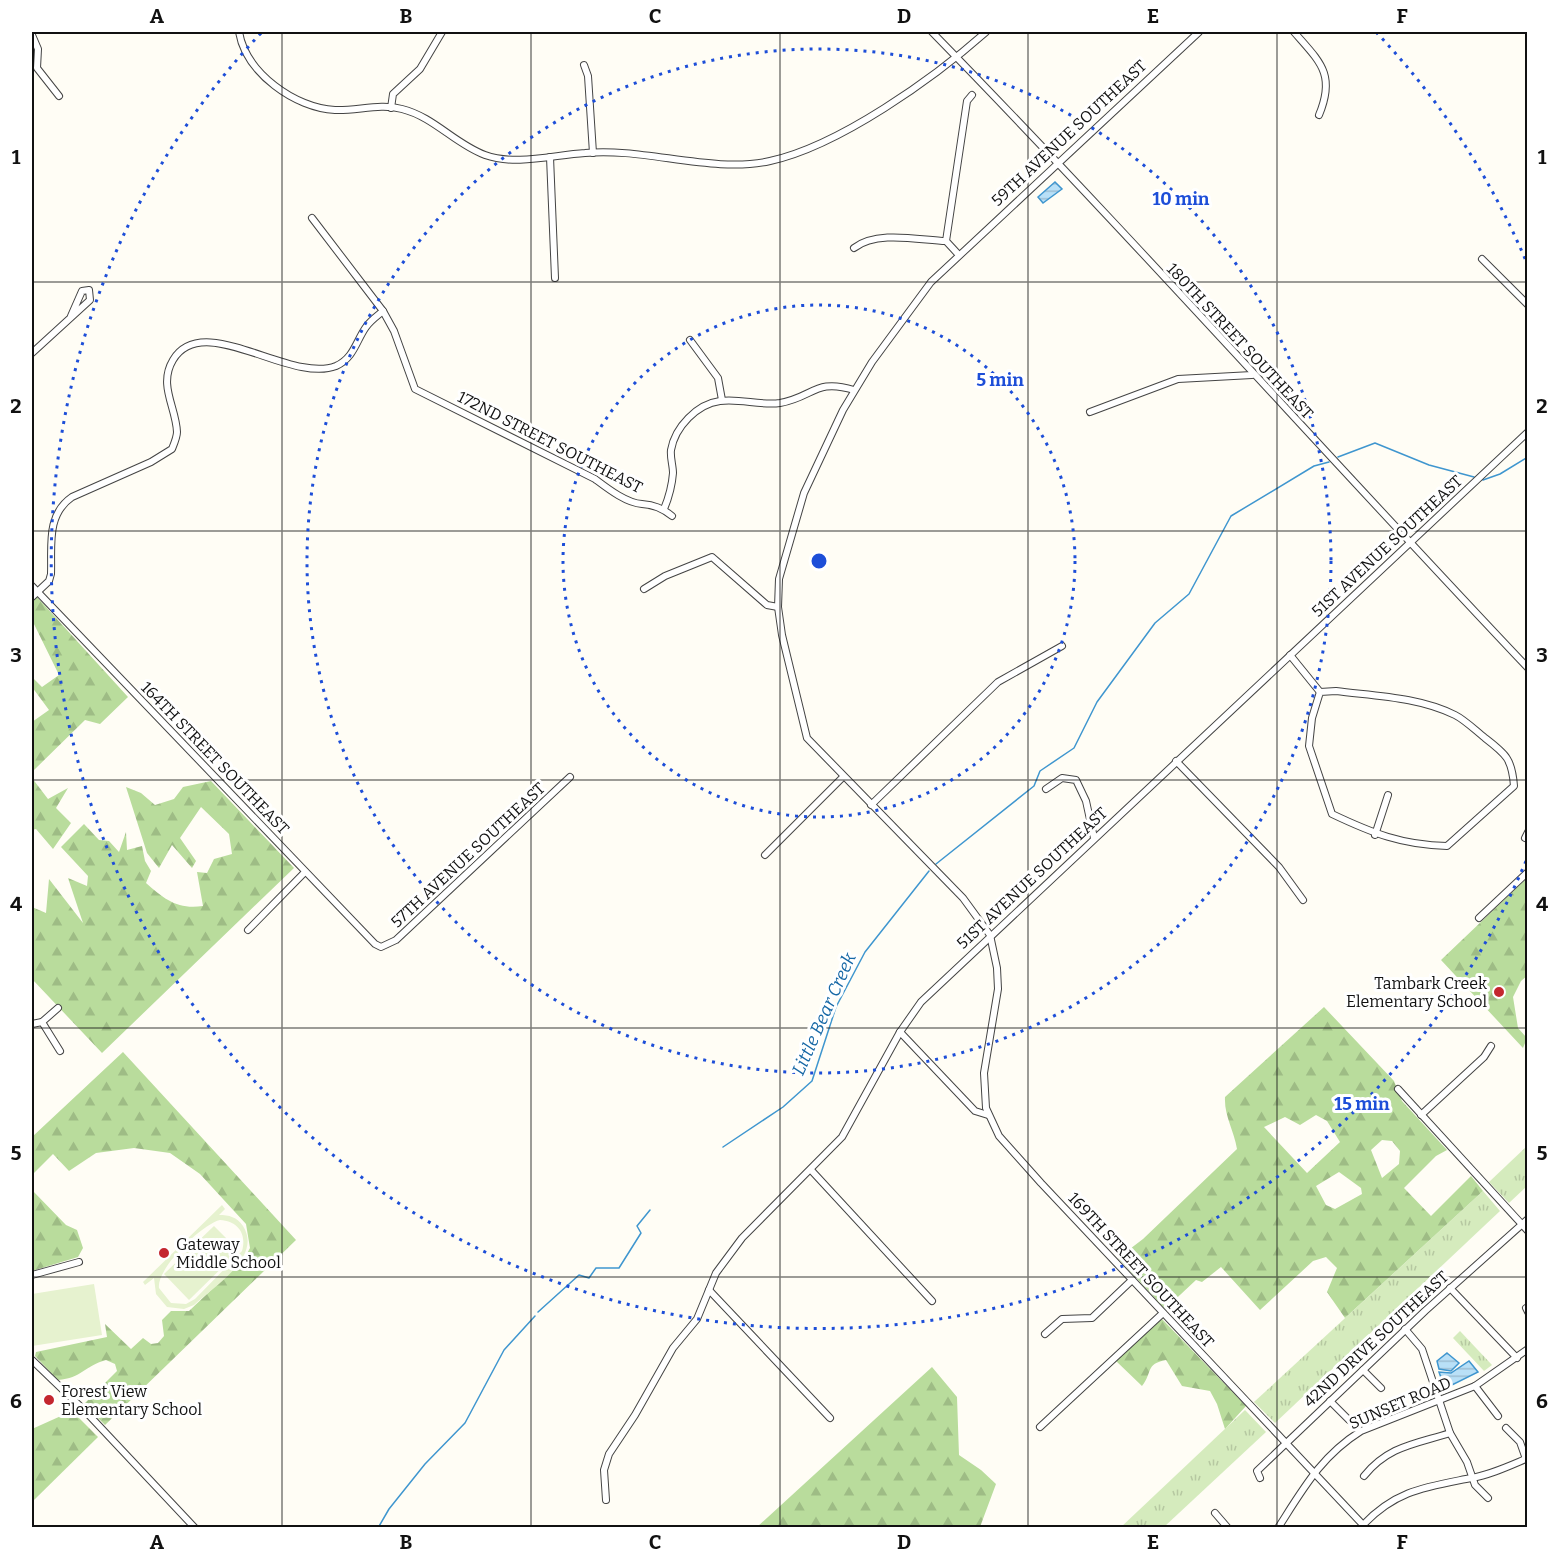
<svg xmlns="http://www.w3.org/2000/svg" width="1559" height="1559" font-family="Bitter,serif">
<defs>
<pattern id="grass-tufts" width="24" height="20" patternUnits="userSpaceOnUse" patternTransform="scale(1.5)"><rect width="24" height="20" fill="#d5ebbd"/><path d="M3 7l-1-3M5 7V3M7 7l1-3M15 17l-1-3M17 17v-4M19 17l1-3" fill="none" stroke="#b6c8a1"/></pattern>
<pattern id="forest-firs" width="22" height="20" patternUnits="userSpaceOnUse" patternTransform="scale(1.5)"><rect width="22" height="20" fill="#b9dc9c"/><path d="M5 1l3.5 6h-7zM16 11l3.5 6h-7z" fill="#9ebc85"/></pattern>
<pattern id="water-rules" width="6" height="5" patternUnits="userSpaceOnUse" patternTransform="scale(1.5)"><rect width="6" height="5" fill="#b9e0f7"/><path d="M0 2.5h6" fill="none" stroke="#9ebfd3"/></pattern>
</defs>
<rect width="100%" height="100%" fill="#fffdf5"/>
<g fill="url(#grass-tufts)">
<path d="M1527 1146V1186L1509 1203 1489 1182Z"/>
<path d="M1483 1191 1500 1211 1275 1423 1254 1402Z"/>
<path d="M1460 1331 1492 1365 1484 1371 1453 1338Z"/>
<path d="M1245 1410 1266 1432 1164 1527 1120 1528Z"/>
</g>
<g fill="url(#forest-firs)" fill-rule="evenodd">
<path d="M36 596 128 697 100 724 85 720 32 772V722L49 710 32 687V677L42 687 59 675 32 620V601Z"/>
<path d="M32 778 48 799 68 788 56 808 71 823 53 849 36 829 32 830Z"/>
<path d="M211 781 294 868 102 1053 32 979V907L46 913 49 879 83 923 68 878 87 886 88 876 61 847 84 824 99 840 109 841 119 852 126 832 127 850 142 846 145 861 151 871 146 883C164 899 178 910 203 906L197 872 207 873 214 859 232 854 229 834 201 807 180 838 196 861 192 868 172 845 159 868 147 853 126 787 141 793 155 805 174 799 183 787Z"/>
<path d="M1527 878V976L1521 981 1513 997 1518 1028 1527 1038 1523 1048 1441 960Z"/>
<path d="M1324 1007 1394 1081 1402 1101 1447 1150 1436 1156 1404 1188 1431 1216 1471 1176 1483 1191 1345 1318 1327 1292 1337 1268 1326 1257 1313 1261 1260 1310 1221 1267 1202 1282 1196 1280 1165 1309 1118 1258 1143 1239 1237 1149C1234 1130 1224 1116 1225 1097ZM1316 1115 1327 1121 1340 1142 1307 1173 1264 1127 1285 1117 1300 1125ZM1382 1140 1392 1141 1400 1151 1399 1164 1382 1178 1371 1150ZM1339 1172 1361 1188 1362 1194 1335 1209 1326 1205 1316 1186Z"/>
<path d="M123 1052 296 1240 105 1425 84 1404 117 1371 115 1364 106 1360C84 1366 82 1378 58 1380L35 1356 36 1352 107 1337 105 1324 131 1349 143 1338 151 1344 158 1343 164 1336 162 1320 171 1311H189L244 1259 250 1248 246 1224 200 1174 170 1153 134 1148 96 1153 69 1171 53 1154 32 1175V1137Z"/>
<path d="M32 1190 66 1225 77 1230 83 1248 78 1257 32 1271Z"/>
<path d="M1162 1319 1246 1406 1225 1429 1217 1404 1210 1391 1182 1386 1166 1360C1145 1364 1153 1372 1142 1386L1116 1361Z"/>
<path d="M932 1367 957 1397 959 1455 981 1470 996 1484 980 1527H757Z"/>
<path d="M72 1411 98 1437 32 1502V1429Z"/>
</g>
<g fill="#e6f2cf" fill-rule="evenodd">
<path d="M222 1205 225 1209 219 1215C229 1215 237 1217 243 1226 263 1257 213 1287 194 1305L184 1309 167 1307 156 1294 154 1278 145 1285 143 1282ZM220 1220C238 1221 247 1234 242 1251L195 1299 186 1304 171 1303 159 1288C156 1269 202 1224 220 1220Z"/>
<path d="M214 1226 239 1251 189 1300 164 1274Z"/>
<path d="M94 1284 102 1335 32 1346V1294Z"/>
</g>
<g fill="url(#water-rules)" stroke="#3f96cf" stroke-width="1.5">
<path d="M1055 182 1062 189 1043 203 1038 197Z"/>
<path d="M1447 1353 1459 1363 1451 1371 1439 1369 1437 1361Z"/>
<path d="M1469 1361 1478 1372 1448 1387 1444 1386 1439 1372 1451 1373Z"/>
</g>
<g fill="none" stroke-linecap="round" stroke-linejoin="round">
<g stroke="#3f96cf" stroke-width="1.5">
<path d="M1338 457 1375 443 1429 465 1474 477"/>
<path d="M1483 480 1500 474 1528 457"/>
<path d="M936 864 1034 786 1040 771 1074 748 1097 702 1155 623 1189 594 1231 516 1314 466 1329 462"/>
<path d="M723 1147 783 1107 812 1081 836 1007 865 952 929 871"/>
<path d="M538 1312 579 1275 589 1278 596 1268H619L641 1233 637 1226 650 1210"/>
<path d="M378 1528 389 1509 425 1464 465 1423 504 1350 535 1316"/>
</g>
<g stroke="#444" stroke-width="8">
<g id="minor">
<path d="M239 32C246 73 295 108 335 110 357 111 380 103 402 109 434 117 455 144 485 155 516 166 553 155 585 153 643 147 713 174 770 161 839 146 934 78 986 32"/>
<path d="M932 32C1135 240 1328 457 1528 668"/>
<path d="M1199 32 931 282 872 362 843 410 804 493 779 579 778 607 782 635 807 738 963 898 990 935 997 968 998 989 984 1073 986 1108 999 1136 1041 1183 1366 1528"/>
<path d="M1294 32C1320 62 1336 74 1319 115"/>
<path d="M32 35 38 49 37 68 59 96"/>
<path d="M584 65 588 76 593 153"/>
<path d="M391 108 393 94 420 69 442 32"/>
<path d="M550 157 555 278"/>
<path d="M312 218 383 311 394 331 415 389 595 479C607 488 626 503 642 504 654 505 662 508 672 516"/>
<path d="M854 248C877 230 919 240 946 241"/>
<path d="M958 254 946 241 967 101 972 95"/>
<path d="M1482 259 1528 305"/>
<path d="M690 340 718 378 722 400"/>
<path d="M32 353 90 300 89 290 82 291 71 316"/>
<path d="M1090 412 1178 379 1252 375"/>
<path d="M664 509C669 497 672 486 673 473 673 466 670 457 671 450 675 427 697 404 720 401 740 398 760 406 780 403 814 397 815 378 854 390"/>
<path d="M32 586 375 944 381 947 396 940 570 777"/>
<path d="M644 589 665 576 712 557 767 605 778 607"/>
<path d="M32 597 49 581 51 574C52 546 46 515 72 497L151 462 172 449C174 444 177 437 177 432 176 407 158 385 173 360 203 310 290 384 336 366 354 358 356 341 366 327 370 321 377 316 383 311"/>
<path d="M1290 655 1320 692"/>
<path d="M1336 691C1375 696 1419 697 1455 715 1465 720 1475 730 1485 738 1506 754 1512 759 1514 786L1447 846C1402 845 1372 833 1332 814L1309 746 1312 718 1320 692Z"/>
<path d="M1176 761 1279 867 1303 900"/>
<path d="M1046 789 1062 778 1076 780 1086 801 1094 838"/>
<path d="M871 805 998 682 1062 646"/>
<path d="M1375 835 1388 795"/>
<path d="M1525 838 1528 832"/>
<path d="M765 855 843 777"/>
<path d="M1479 918 1528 872"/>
<path d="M248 930 305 872"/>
<path d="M42 1022 60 1051"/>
<path d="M32 1024 42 1022 58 1008"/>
<path d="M900 1032 975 1111 988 1115"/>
<path d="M1398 1089 1528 1231"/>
<path d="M1421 1115 1484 1057 1491 1046"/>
<path d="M811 1170 932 1301"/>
<path d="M32 1275 79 1262"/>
<path d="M1450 1288 1517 1358"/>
<path d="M709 1290 830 1418"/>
<path d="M1526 1308 1528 1312"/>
<path d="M1405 1329 1422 1349 1450 1433 1467 1462 1475 1485 1488 1498"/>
<path d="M1045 1334 1062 1319 1092 1318 1132 1280"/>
<path d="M32 1360 86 1412 195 1528"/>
<path d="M1363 1370 1381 1388"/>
<path d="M1475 1386 1498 1416"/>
<path d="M1330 1401 1349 1420"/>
<path d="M1040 1427 1163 1313"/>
<path d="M1506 1428 1520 1442 1526 1459"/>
<path d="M1364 1476C1388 1446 1415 1444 1450 1433"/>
<path d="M1260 1478 1257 1471 1425 1311 1528 1219"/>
<path d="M606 1500 604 1470 609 1454 635 1415 673 1348 697 1319 716 1273 742 1238 842 1137 900 1032 921 1002 1528 432"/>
<path d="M1215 1513 1228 1528"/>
<path d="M1363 1525C1396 1490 1426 1487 1471 1478 1490 1475 1509 1466 1528 1458"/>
<path d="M1278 1528C1303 1489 1321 1456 1361 1431L1475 1386 1528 1349"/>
</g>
</g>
<use href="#minor" stroke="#fff" stroke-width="6"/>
</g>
<path fill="none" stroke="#111" stroke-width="1.5" stroke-opacity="0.55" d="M282 32V1528M531 32V1528M780 32V1528M1028 32V1528M1277 32V1528M32 282H1528M32 531H1528M32 780H1528M32 1028H1528M32 1277H1528"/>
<g fill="none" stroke="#1d4ed8" stroke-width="3" stroke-dasharray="3 6">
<circle cx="819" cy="561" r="256"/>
<circle cx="819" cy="561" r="512"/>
<path d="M1526 861A768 768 0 1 1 262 32M1376 32A768 768 0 0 1 1526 261"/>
</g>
<g fill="#c4262e" stroke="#fff" stroke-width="2">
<circle cx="1499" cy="992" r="6"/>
<circle cx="164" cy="1253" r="6"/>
<circle cx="49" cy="1400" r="6"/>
</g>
<g text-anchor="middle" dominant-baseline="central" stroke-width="6" stroke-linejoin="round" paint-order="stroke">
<g font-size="16" fill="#111" stroke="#fff">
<text transform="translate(1069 133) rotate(-43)">59TH AVENUE SOUTHEAST</text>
<text transform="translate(1240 341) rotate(47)">180TH STREET SOUTHEAST</text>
<text transform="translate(550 442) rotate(27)">172ND STREET SOUTHEAST</text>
<text transform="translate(1387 546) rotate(-43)">51ST AVENUE SOUTHEAST</text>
<text transform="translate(215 758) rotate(46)">164TH STREET SOUTHEAST</text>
<text transform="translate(468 855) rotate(-43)">57TH AVENUE SOUTHEAST</text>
<text transform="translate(1032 878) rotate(-43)">51ST AVENUE SOUTHEAST</text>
<text transform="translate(1141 1270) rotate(47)">169TH STREET SOUTHEAST</text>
<text transform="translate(1376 1339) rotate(-43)">42ND DRIVE SOUTHEAST</text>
<text transform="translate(1400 1403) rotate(-23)">SUNSET ROAD</text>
</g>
<g font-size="16" fill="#111" stroke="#fff" text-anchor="start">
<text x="1487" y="983" text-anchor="end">Tambark Creek<tspan x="1487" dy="18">Elementary School</tspan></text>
<text x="176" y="1244">Gateway<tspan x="176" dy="18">Middle School</tspan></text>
<text x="61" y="1391">Forest View<tspan x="61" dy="18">Elementary School</tspan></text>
</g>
<g font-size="18" font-style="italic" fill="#1768a6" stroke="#fff">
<text transform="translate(824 1014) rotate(-66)">Little Bear Creek</text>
</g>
</g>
<circle cx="819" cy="561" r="9" fill="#1d4ed8" stroke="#fff" stroke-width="3"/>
<g font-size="18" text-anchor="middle" font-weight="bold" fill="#1d4ed8" stroke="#fff" stroke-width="6" stroke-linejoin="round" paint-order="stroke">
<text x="1181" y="205">10 min</text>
<text x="1000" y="386">5 min</text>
<text x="1362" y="1110">15 min</text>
</g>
<rect width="1559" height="1559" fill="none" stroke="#ffffff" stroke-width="66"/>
<rect x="33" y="33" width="1493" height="1493" fill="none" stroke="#111" stroke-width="2"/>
<g font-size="20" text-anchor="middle" font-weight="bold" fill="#111">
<text x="157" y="23">A</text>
<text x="406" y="23">B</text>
<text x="655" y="23">C</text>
<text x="904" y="23">D</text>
<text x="1153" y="23">E</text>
<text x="1402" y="23">F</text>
<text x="16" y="164">1</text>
<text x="1542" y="164">1</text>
<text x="16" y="413">2</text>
<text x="1542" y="413">2</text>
<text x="16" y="662">3</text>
<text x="1542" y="662">3</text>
<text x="16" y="911">4</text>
<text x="1542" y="911">4</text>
<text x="16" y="1160">5</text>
<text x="1542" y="1160">5</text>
<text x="16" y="1408">6</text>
<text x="1542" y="1408">6</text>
<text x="157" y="1549">A</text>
<text x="406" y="1549">B</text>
<text x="655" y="1549">C</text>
<text x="904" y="1549">D</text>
<text x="1153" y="1549">E</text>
<text x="1402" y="1549">F</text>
</g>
</svg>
